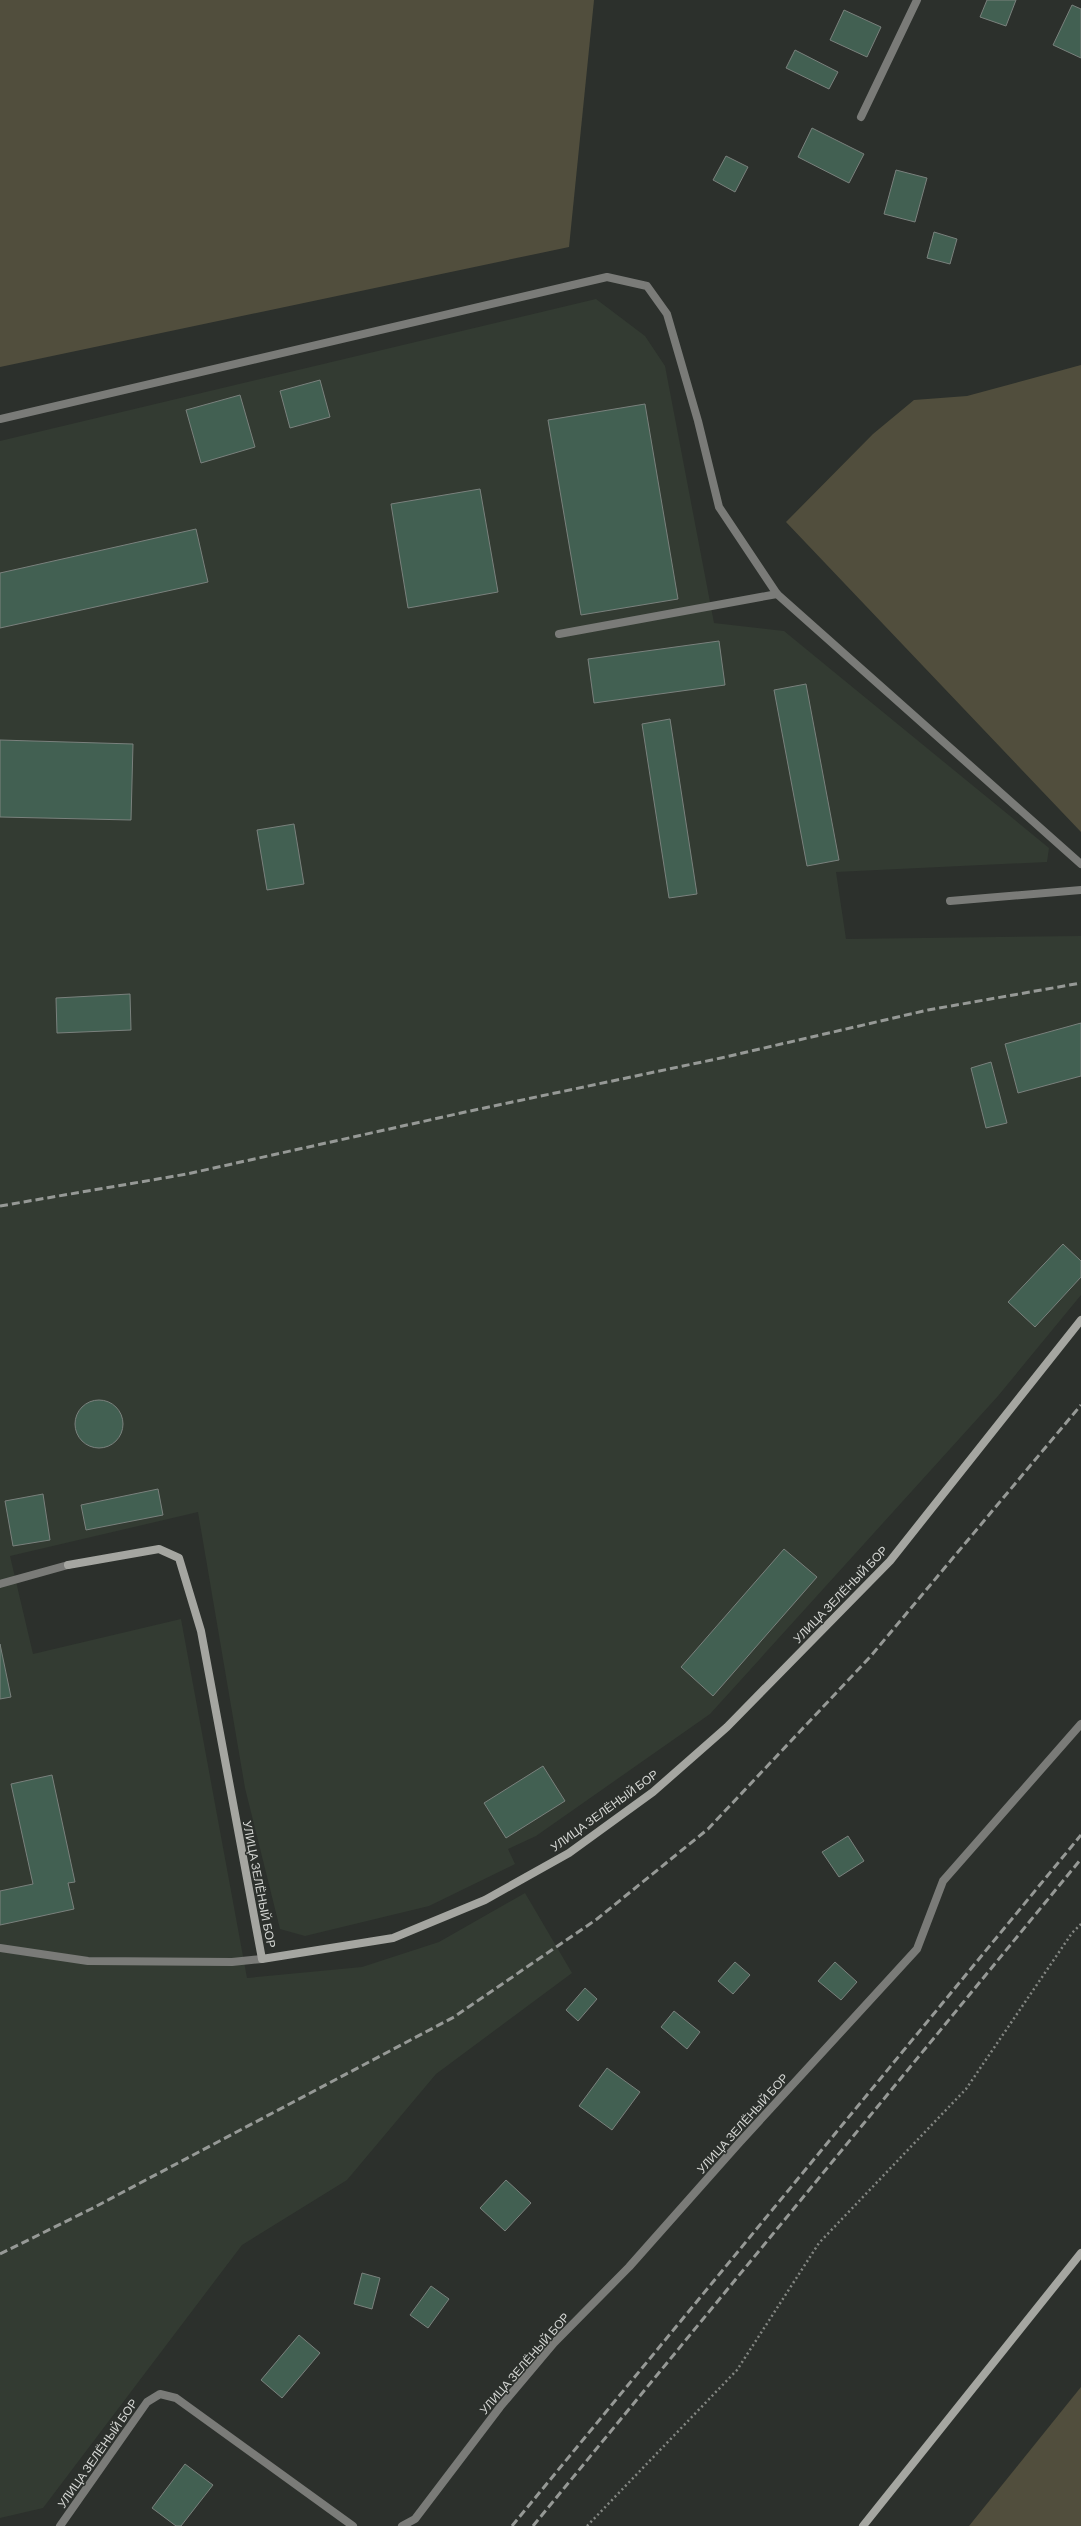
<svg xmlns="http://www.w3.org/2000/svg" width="1081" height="2526" font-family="Barlow,sans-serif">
<rect width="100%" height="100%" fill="#2c302c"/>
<path fill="#333b32" d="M596 299 645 336 665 366 714 623 784 631 1049 848 1047 862 836 872 846 939 1081 936V1295L998 1396 710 1714 536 1836 508 1849 515 1864 429 1906 305 1936 280 1929 245 1788 198 1512 10 1556 33 1654 181 1619 247 1978 362 1967 439 1942 525 1893 572 1973 436 2074 347 2180 242 2245 43 2508 0 2518V441Z"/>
<g fill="#514e3d">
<path d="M0 0H594L569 247 0 367Z"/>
<path d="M1081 365V832L786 522 873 434 914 400 967 396Z"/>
<path d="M1081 2387V2526H969Z"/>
</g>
<g fill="#426052" stroke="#7a817d">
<path d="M987 0H1016L1006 26 980 17Z"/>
<path d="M1072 5 1081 9V58L1053 45Z"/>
<path d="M844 10 881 27 867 57 830 40Z"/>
<path d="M795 50 838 72 829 89 786 68Z"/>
<path d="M812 128 864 154 849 183 798 157Z"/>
<path d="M726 156 748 167 735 192 713 180Z"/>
<path d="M896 170 927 178 915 222 884 214Z"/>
<path d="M934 232 957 239 950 264 927 258Z"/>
<path d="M320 380 330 417 290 428 280 391Z"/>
<path d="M240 395 255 447 201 463 186 410Z"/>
<path d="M645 404 678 599 581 615 548 420Z"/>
<path d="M480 489 498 592 408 608 391 504Z"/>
<path d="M196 529 208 582 0 628V573Z"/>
<path d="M719 641 725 685 594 703 588 659Z"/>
<path d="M806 684 839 860 807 866 774 690Z"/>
<path d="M670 719 697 894 669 898 642 724Z"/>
<path d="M0 740 133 744 131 820 0 817Z"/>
<path d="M294 824 304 884 267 890 257 830Z"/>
<path d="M130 994 131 1030 57 1033 56 998Z"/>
<path d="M1081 1023V1076L1018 1093 1005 1044Z"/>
<path d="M991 1062 1007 1123 986 1128 971 1068Z"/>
<path d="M1063 1244 1081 1261V1277L1035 1327 1008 1302Z"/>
<circle cx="99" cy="1424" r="24"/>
<path d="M158 1489 163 1515 86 1530 81 1505Z"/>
<path d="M43 1494 50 1540 13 1546 5 1501Z"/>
<path d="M784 1549 817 1577 713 1696 681 1667Z"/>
<path d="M0 1644 11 1697 0 1699Z"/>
<path d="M543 1766 565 1801 506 1838 484 1803Z"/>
<path d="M52 1775 75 1882 68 1883 74 1909 0 1925V1891L33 1884 11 1784Z"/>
<path d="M848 1836 864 1861 839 1877 822 1852Z"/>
<path d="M735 1962 750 1975 733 1994 718 1981Z"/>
<path d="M835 1962 857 1982 841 2000 818 1981Z"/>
<path d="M585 1988 597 1999 578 2021 566 2010Z"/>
<path d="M674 2011 700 2032 687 2049 661 2027Z"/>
<path d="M607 2068 640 2092 612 2130 579 2106Z"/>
<path d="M506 2180 531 2203 505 2231 480 2208Z"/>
<path d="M362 2273 380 2278 372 2309 354 2304Z"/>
<path d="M431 2286 449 2299 428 2328 410 2315Z"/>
<path d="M299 2335 320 2353 282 2398 261 2380Z"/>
<path d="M185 2464 213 2485 181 2526H176L152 2508Z"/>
</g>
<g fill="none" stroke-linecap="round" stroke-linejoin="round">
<path stroke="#848783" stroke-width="2.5" stroke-dasharray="2 3" stroke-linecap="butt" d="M587 2526 737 2370 819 2243 966 2089 1072 1933 1081 1924"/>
<g stroke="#7a7b78" stroke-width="8">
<path d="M861 117 917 0"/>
<path d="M0 419 607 277 647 286 667 314 698 421 719 507 777 594 1081 864"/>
<path d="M559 634 777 594"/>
<path d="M950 901 1081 890"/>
<path d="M0 1584 68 1565"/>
<path d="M0 1948 88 1961 232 1962 262 1959"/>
</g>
<g stroke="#7a7b78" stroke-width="8">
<path d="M60 2526 147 2402 160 2394 176 2398 353 2526"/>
<path d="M402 2526 415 2519 500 2407 554 2343 629 2267 739 2143 917 1949 943 1881 1081 1724"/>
</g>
<g stroke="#a5a6a1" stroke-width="8">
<path d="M68 1565 159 1549 179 1558 201 1631 262 1959 393 1938 485 1900 569 1853 653 1792 727 1727 890 1561 1081 1320"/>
<path d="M863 2526 1081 2253"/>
</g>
<g stroke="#969996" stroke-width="3" stroke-dasharray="8 4" stroke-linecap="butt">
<path d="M0 1206 187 1174 470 1111 721 1058 928 1010 1081 983"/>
<path d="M0 2254 91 2209 454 2017 597 1919 708 1829 870 1657 1081 1405"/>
<path d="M512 2526 1081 1835"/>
<path d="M533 2526 1081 1859"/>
</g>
</g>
<g text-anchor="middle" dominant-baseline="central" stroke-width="3" stroke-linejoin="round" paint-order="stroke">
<g font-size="12" fill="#d4d6d3" stroke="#2c302c">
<text transform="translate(840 1594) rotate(-46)">УЛИЦА ЗЕЛЁНЫЙ БОР</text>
<text transform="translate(604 1810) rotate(-36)">УЛИЦА ЗЕЛЁНЫЙ БОР</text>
<text transform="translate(260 1884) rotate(79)">УЛИЦА ЗЕЛЁНЫЙ БОР</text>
<text transform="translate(742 2123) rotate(-48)">УЛИЦА ЗЕЛЁНЫЙ БОР</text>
<text transform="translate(524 2363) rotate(-49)">УЛИЦА ЗЕЛЁНЫЙ БОР</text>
<text transform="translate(97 2453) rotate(-55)">УЛИЦА ЗЕЛЁНЫЙ БОР</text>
</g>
</g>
</svg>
